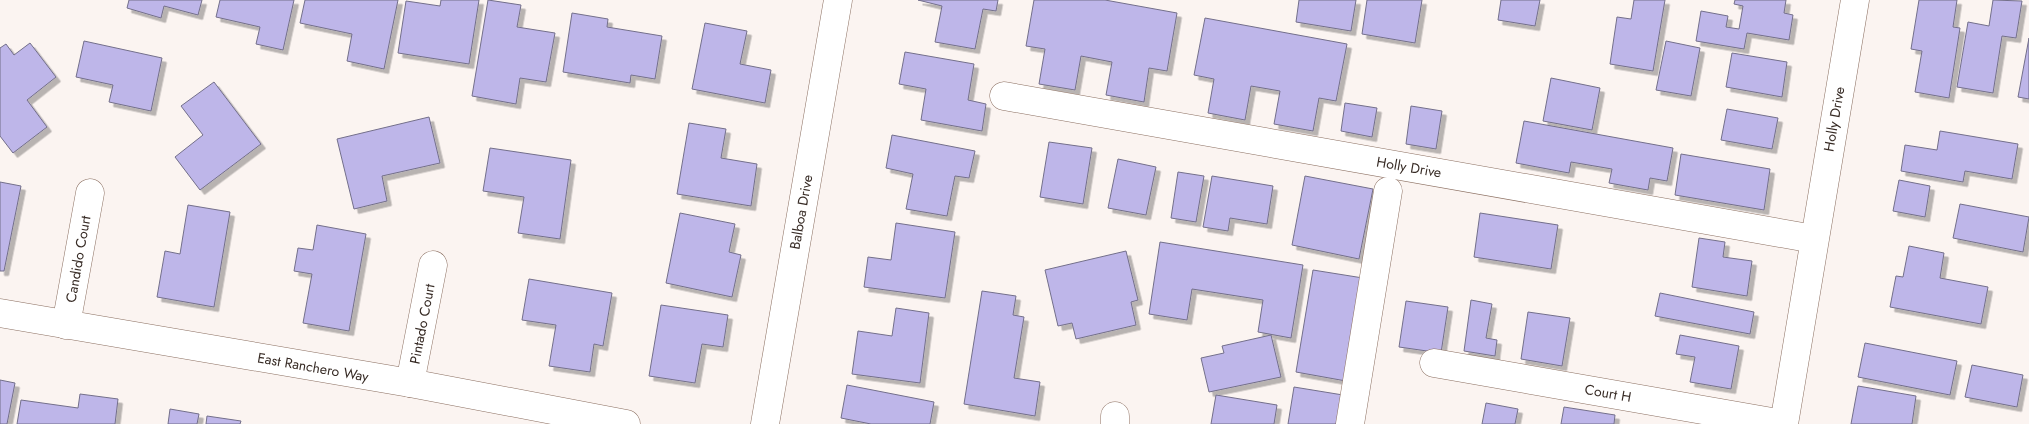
<svg xmlns="http://www.w3.org/2000/svg" width="2029" height="424" font-family="Jost,sans-serif">
<defs>
<filter id="shadow"><feDropShadow dx="4.5" dy="4.5" stdDeviation="0" flood-color="#0004"/></filter>
</defs>
<rect width="100%" height="100%" fill="#fbf4f1"/>
<g fill="#beb6e9" stroke="#736f8a" filter="url(#shadow)">
<path d="M129 0H202L198 15 164 6 161 18 127 8Z"/>
<path d="M220 0H294L283 50 256 44 260 27 216 17Z"/>
<path d="M305 0H398L384 69 347 61 352 34 300 23Z"/>
<path d="M441 0H479L469 64 398 53 406 1 440 6Z"/>
<path d="M488 0 521 5 517 27 555 33 546 82 520 78 516 104 472 96Z"/>
<path d="M918 0H998L996 11 983 9 975 49 935 42 942 6Z"/>
<path d="M1034 0H1105L1177 13 1167 71 1149 68 1144 102 1106 95 1112 62 1081 56 1075 90 1039 84 1045 49 1026 46Z"/>
<path d="M1299 0H1356L1351 31 1296 22Z"/>
<path d="M1367 0H1422L1415 43 1362 34Z"/>
<path d="M1501 0H1540L1535 26 1498 20Z"/>
<path d="M1634 0H1665L1653 71 1610 64 1617 17 1631 19Z"/>
<path d="M1735 0H1786L1784 13 1793 15 1789 40 1747 33 1744 49 1696 41 1701 11 1728 16 1726 27 1739 29 1743 6 1734 4Z"/>
<path d="M1919 0H1957L1953 27 1960 28 1949 98 1915 92 1922 51 1911 49Z"/>
<path d="M1993 0 2022 1 2016 38 2002 36 1993 93 1957 87 1968 22 1989 26Z"/>
<path d="M572 13 608 19 607 27 662 36 655 79 631 75 630 83 563 72Z"/>
<path d="M1205 18 1347 44 1336 101 1319 98 1313 131 1274 124 1280 91 1251 86 1245 120 1208 113 1214 79 1194 75Z"/>
<path d="M705 23 747 31 740 64 771 70 765 103 692 89Z"/>
<path d="M2029 38V99L2018 97Z"/>
<path d="M84 41 162 58 151 111 109 102 113 85 76 77Z"/>
<path d="M1666 41 1700 48 1691 96 1656 90Z"/>
<path d="M30 43 56 77 27 100 47 127 13 153 0 136V48L6 44 14 55Z"/>
<path d="M905 52 974 64 968 100 986 104 982 131 921 120 926 89 899 84Z"/>
<path d="M1732 53 1787 62 1782 97 1726 87Z"/>
<path d="M1551 78 1600 88 1592 130 1543 121Z"/>
<path d="M214 82 261 144 200 190 175 157 203 135 181 106Z"/>
<path d="M1345 103 1377 108 1372 137 1341 131Z"/>
<path d="M1411 106 1442 111 1436 149 1406 144Z"/>
<path d="M1727 109 1778 118 1772 149 1721 140Z"/>
<path d="M429 117 440 163 382 176 387 201 354 209 337 139Z"/>
<path d="M1524 121 1673 148 1667 181 1650 178 1648 190 1609 183 1612 169 1571 162 1569 173 1516 163Z"/>
<path d="M689 123 726 129 721 158 757 164 751 206 677 194Z"/>
<path d="M1940 131 2018 144 2012 179 1965 171 1963 182 1901 171 1905 145 1937 150Z"/>
<path d="M892 135 975 151 969 178 955 176 947 216 906 209 913 174 886 168Z"/>
<path d="M1049 142 1092 148 1083 204 1040 197Z"/>
<path d="M490 148 571 160 560 239 518 233 524 197 483 191Z"/>
<path d="M1681 154 1770 169 1764 210 1675 195Z"/>
<path d="M1118 159 1156 167 1146 215 1108 208Z"/>
<path d="M1178 172 1204 176 1196 222 1171 218Z"/>
<path d="M1212 176 1273 186 1267 224 1230 218 1228 231 1203 227Z"/>
<path d="M1305 176 1373 189 1359 259 1292 245Z"/>
<path d="M1899 180 1930 186 1925 217 1893 211Z"/>
<path d="M0 182 21 186 4 271H0Z"/>
<path d="M1960 204 2029 217 2023 252 1953 238Z"/>
<path d="M188 205 230 212 214 307 157 297 165 251 180 254Z"/>
<path d="M680 213 735 224 729 252 741 255 732 297 666 283Z"/>
<path d="M1480 213 1558 225 1551 269 1474 257Z"/>
<path d="M896 223 955 232 945 298 864 287 868 257 891 260Z"/>
<path d="M317 225 366 234 349 331 303 323 312 274 294 271 298 248 313 250Z"/>
<path d="M1699 238 1725 242 1723 257 1752 261 1747 296 1692 287Z"/>
<path d="M1160 242 1303 265 1291 338 1258 332 1263 300 1192 289 1187 320 1149 314Z"/>
<path d="M1909 246 1944 253 1940 278 1988 287 1981 324 1890 307 1896 276 1903 277Z"/>
<path d="M1126 251 1138 300 1131 302 1136 325 1076 339 1072 323 1058 326 1045 270Z"/>
<path d="M1313 270 1363 278 1346 381 1296 372Z"/>
<path d="M529 279 612 293 603 346 594 344 590 372 549 366 556 325 522 320Z"/>
<path d="M982 291 1016 296 1013 315 1024 317 1014 378 1040 382 1035 416 964 404Z"/>
<path d="M1660 293 1754 312 1750 334 1655 316Z"/>
<path d="M1471 300 1492 304 1486 338 1497 340 1495 356 1464 351Z"/>
<path d="M1406 301 1448 307 1441 353 1399 347Z"/>
<path d="M661 305 728 315 723 347 702 344 695 383 649 376Z"/>
<path d="M896 308 929 313 920 383 852 374 858 331 892 336Z"/>
<path d="M1528 312 1570 318 1562 366 1521 359Z"/>
<path d="M1271 335 1281 377 1209 392 1201 358 1224 353 1222 346Z"/>
<path d="M1680 335 1739 346 1731 389 1690 382 1695 357 1676 354Z"/>
<path d="M1865 343 1957 361 1950 395 1858 377Z"/>
<path d="M1972 365 2023 375 2017 407 1965 397Z"/>
<path d="M0 380 15 383 7 424H0Z"/>
<path d="M847 385 934 402 930 424H871L841 418Z"/>
<path d="M1858 386 1916 396 1912 424H1851Z"/>
<path d="M1294 387 1343 395 1338 424H1288Z"/>
<path d="M80 394 118 399 115 424H17L21 400 78 408Z"/>
<path d="M1216 395 1277 405 1274 424H1211Z"/>
<path d="M1486 403 1518 409 1515 424H1482Z"/>
<path d="M1564 407 1615 415 1614 424H1561Z"/>
<path d="M170 409 199 414 197 424H168Z"/>
<path d="M207 416 241 421 240 424H206Z"/>
</g>
<g fill="none" stroke-linecap="round" stroke-linejoin="round">
<g stroke="#8b6f61" stroke-width="29">
<g id="minor">
<path d="M1004 96 1814 239"/>
<path d="M0 313 410 383 626 424"/>
<path d="M66 325 90 193"/>
<path d="M1434 363 1783 424"/>
<path d="M410 383 433 265"/>
<path d="M765 424 838 0"/>
<path d="M1115 424V416"/>
<path d="M1350 424 1388 191"/>
<path d="M1784 424 1855 0"/>
</g>
</g>
<use href="#minor" stroke="#fff" stroke-width="28"/>
</g>
<g text-anchor="middle" dominant-baseline="central" stroke-width="4" stroke-linejoin="round" paint-order="stroke">
<g font-size="14" fill="#372b25" stroke="#fff">
<text transform="translate(1834 119) rotate(-80)">Holly Drive</text>
<text transform="translate(1409 167) rotate(10)">Holly Drive</text>
<text transform="translate(801 212) rotate(-80)">Balboa Drive</text>
<text transform="translate(78 259) rotate(-80)">Candido Court</text>
<text transform="translate(422 324) rotate(-79)">Pintado Court</text>
<text transform="translate(313 367) rotate(10)">East Ranchero Way</text>
<text transform="translate(1608 393) rotate(10)">Court H</text>
</g>
</g>
</svg>
